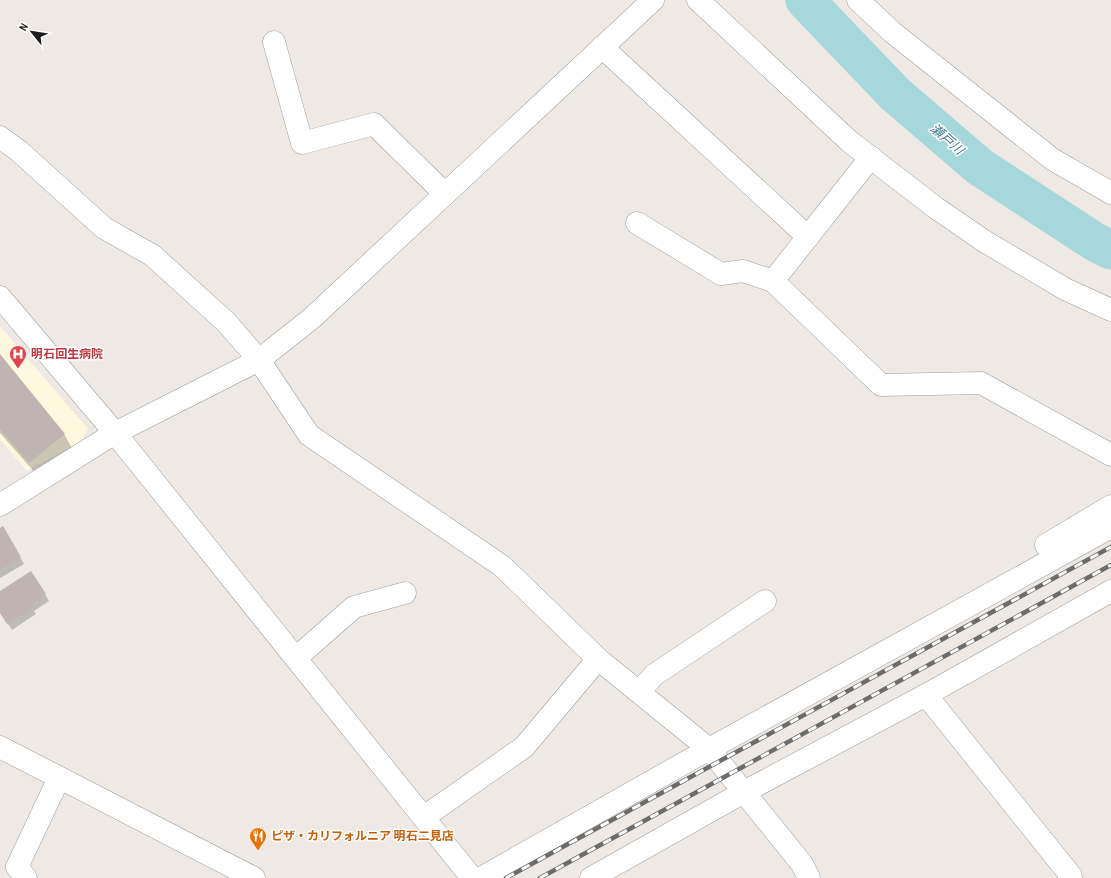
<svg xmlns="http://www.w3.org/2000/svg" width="1111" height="878" font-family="'Archivo Narrow','Noto Sans JP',sans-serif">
<rect width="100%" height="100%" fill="#eee9e4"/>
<path fill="#fdf8de" d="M0 326 88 429 81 441 27 471 0 440Z"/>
<g fill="#0003">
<path d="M0 356 64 434 72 448 38 476 0 433Z"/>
<path d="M3 528 24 564 0 578V529Z"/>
<path d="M0 592 45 594 49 601 34 611 36 614 12 630 0 612Z"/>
</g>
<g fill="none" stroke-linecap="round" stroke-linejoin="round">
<path stroke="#a6d7da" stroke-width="39" d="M805 0 895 94 980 167 1095 242 1111 250"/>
</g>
<g fill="#bfb4b1">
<path d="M0 354 65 434 29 463 0 429Z"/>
<path d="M3 526 21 557 0 569V528Z"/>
<path d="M31 571 46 594 31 604 33 607 7 624 0 613V591Z"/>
</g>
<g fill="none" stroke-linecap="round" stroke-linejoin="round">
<g stroke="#9f9f9f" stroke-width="23">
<g id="minor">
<path d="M698 0 849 141 936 208 984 241 1065 289 1111 310"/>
<path d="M858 0 892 32 1052 159 1111 193"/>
<path d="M274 42 302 143 374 124 445 194"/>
<path d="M602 47 808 237"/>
<path d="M0 137 19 151 104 228 152 255 226 322 259 360 309 435 502 566 598 659 709 749 802 864 809 878"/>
<path d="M871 157 773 281 881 385 981 383 1111 455"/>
<path d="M637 223 721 274 743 271 773 281"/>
<path d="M0 297 115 433 472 878"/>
<path d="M0 505 115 433 259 360 312 318 653 0"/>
<path d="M1046 545 1111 506"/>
<path d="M296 658 354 607 405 593"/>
<path d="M639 692 654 675 765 601"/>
<path d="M926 695 1071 876 1069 878"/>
<path d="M0 747 254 878"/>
<path d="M424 817 524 747 598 659"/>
<path d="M26 878 17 867 59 778"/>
<path d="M481 878 709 749 1111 527"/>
<path d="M591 878 744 792 926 695 1111 591"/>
</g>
</g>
<use href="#minor" stroke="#fff" stroke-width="22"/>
<g stroke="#6c6c6c" stroke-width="4.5">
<g id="rail">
<path d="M506 878 1111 547"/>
<path d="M540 878 1111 565"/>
</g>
</g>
<use href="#rail" stroke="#fff" stroke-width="3" stroke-dasharray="9" stroke-linecap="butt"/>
</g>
<defs>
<g id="hospital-pin" transform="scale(0.9)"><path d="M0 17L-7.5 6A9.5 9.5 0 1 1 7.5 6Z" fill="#e0444e" stroke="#fff"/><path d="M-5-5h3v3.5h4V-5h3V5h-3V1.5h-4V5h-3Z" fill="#fff"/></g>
<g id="restaurant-pin" transform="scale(0.9)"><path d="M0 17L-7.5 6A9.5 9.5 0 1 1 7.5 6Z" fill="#e8710a" stroke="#fff"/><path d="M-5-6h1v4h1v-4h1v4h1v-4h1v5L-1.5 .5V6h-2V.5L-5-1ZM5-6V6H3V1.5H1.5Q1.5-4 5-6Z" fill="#fff"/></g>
</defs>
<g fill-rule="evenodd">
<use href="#hospital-pin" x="18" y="354"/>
<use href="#restaurant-pin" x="258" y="836"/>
</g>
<g text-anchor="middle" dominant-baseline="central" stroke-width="3" stroke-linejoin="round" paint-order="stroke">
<g font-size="12" font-weight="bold" fill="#be3a42" stroke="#fff" text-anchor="start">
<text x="31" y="354">明石回生病院</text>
</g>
<g font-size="12" font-weight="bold" fill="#c56008" stroke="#fff" text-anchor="start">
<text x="271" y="836">ピザ・カリフォルニア 明石二見店</text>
</g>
<g font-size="13" font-style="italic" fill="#457892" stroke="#fff">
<text transform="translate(947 139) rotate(41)">瀬戸川</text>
</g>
</g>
<g transform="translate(32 32) rotate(300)" stroke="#ffffff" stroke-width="3" paint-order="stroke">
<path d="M0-3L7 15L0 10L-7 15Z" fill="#1e1e1e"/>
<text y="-6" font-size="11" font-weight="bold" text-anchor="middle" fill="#1e1e1e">N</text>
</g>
</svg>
